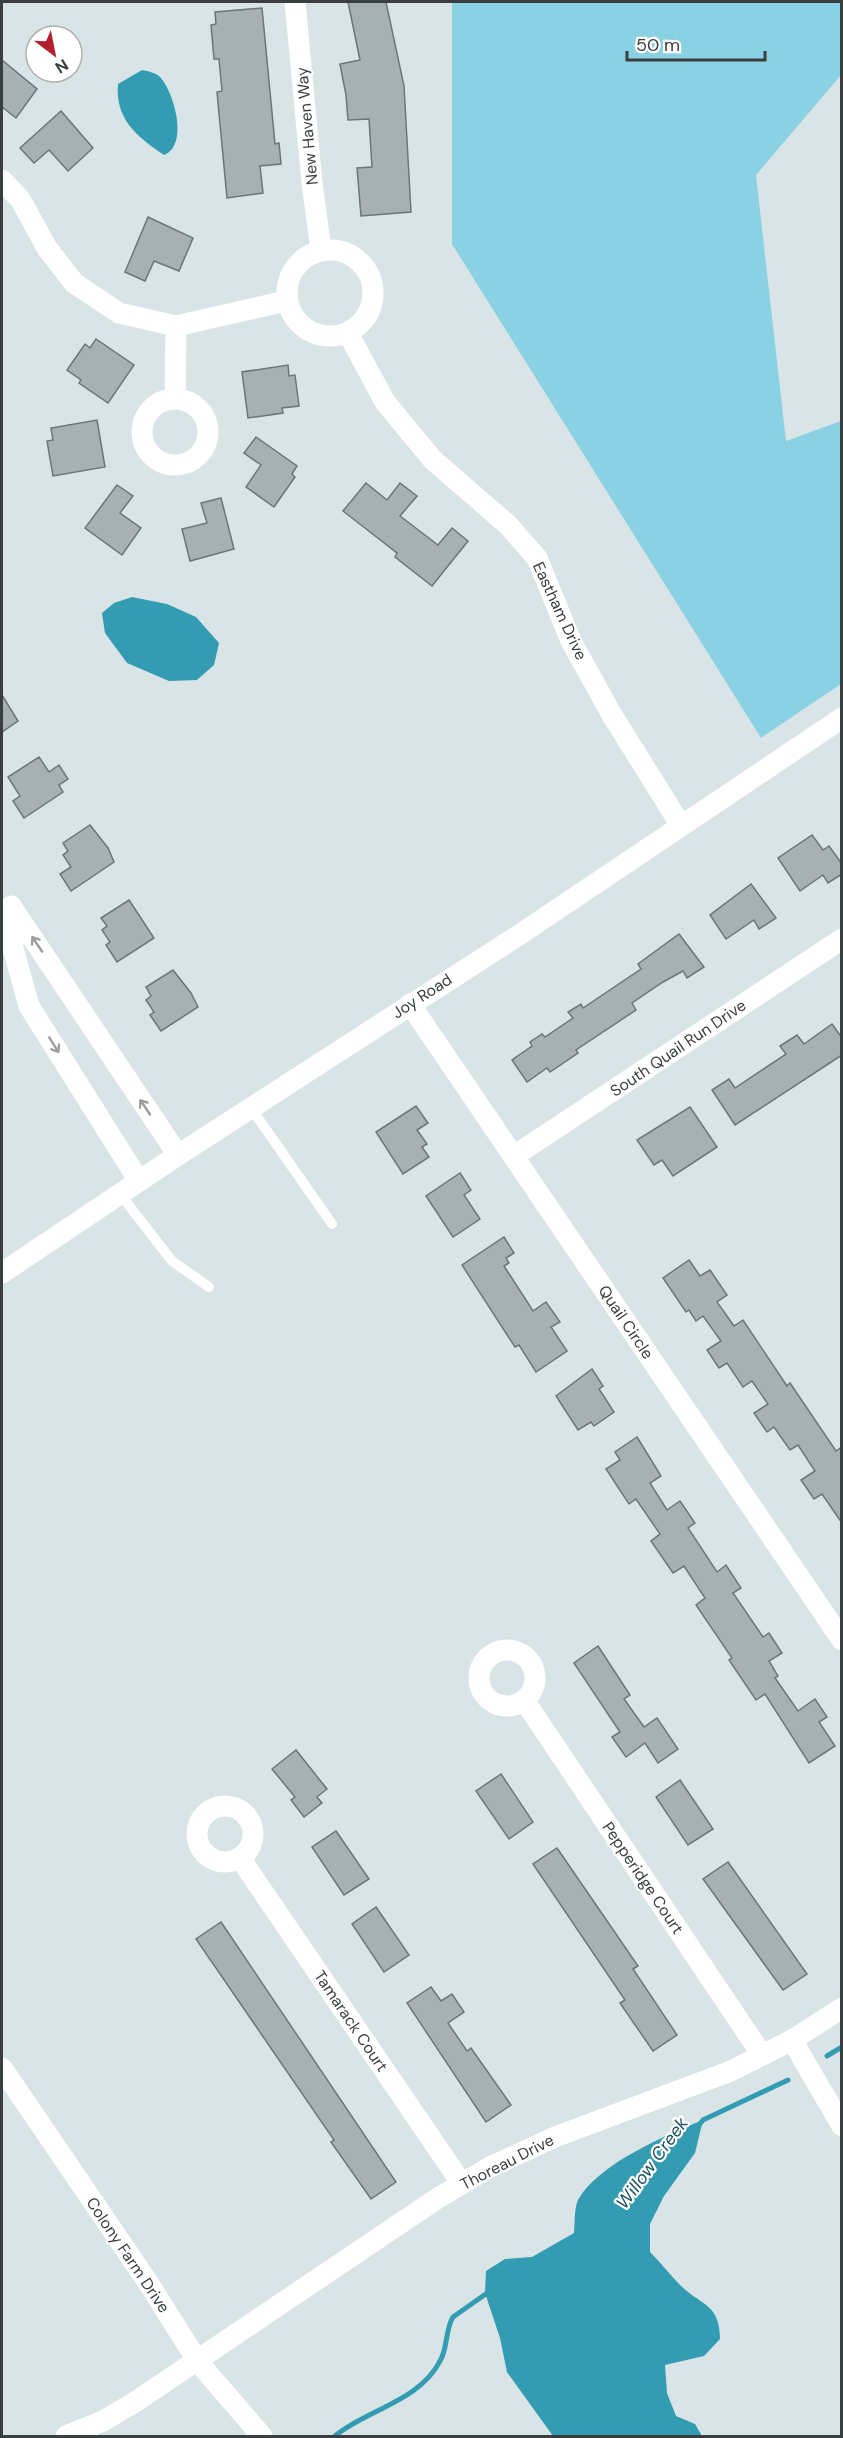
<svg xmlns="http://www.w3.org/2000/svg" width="843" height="2438" font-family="'DM Sans',sans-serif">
<rect width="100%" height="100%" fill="#d9e4e7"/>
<path fill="#8ad2e3" d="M452 2H841V75L756 175 786 441 841 421V684L761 738 452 244Z"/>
<g fill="#339cb2">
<path d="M142 70C148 71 156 73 160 77 174 92 189 145 164 155 136 136 115 119 118 84Z"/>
<path d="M132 597 167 604 196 617 219 643 214 665 197 680 169 681 127 663 105 633 102 613 114 603Z"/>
<path d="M703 2120 695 2153 664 2196 650 2224V2252C661 2263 671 2276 682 2287 703 2306 720 2305 720 2339L704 2356 665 2365 667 2393 676 2416 695 2424 702 2436H553L507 2372 500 2338 485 2293 486 2271 505 2259 532 2257 574 2233C575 2223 574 2209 578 2200 598 2164 666 2135 703 2120Z"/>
</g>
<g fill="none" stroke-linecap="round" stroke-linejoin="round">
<g stroke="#339cb2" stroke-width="5">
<path d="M827 2056 842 2047"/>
<path d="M699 2125 703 2120 788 2080"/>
<path d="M335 2436C366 2410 420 2401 440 2361 448 2348 445 2330 453 2317L490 2291"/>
</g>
</g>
<g fill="#a7b1b4" stroke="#6c7578" stroke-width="1.5">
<path d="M348 2H386L404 86 411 212 361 216 357 168 372 167 369 119 348 120 346 95 340 64 360 60Z"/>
<path d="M262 8 275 144 279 143 281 164 260 166 263 193 227 198 217 92 222 91 219 59H214L211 25 216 24 215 12Z"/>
<path d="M2 60 37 89 16 118 2 107Z"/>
<path d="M61 111 93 148 68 171 49 150 34 163 20 148Z"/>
<path d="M148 217 193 238 179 271 154 261 145 281 125 272Z"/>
<path d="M96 339 134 365 108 403 79 383 81 380 67 370 85 344 90 348Z"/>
<path d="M288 365 289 376 295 375 299 406 282 408 283 413 248 418 242 372Z"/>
<path d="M97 420 105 467 53 476 47 441 53 440 51 428Z"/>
<path d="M256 437 297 466 292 474 295 477 274 507 246 487 261 465 244 453Z"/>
<path d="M366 483 387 500 400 483 417 496 400 516 438 545 452 528 468 541 432 586 395 557 397 553 343 511Z"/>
<path d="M117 485 133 496 120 513 141 528 122 555 85 528Z"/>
<path d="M221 498 234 549 190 561 182 529 207 523 201 503Z"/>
<path d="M2 695 18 721 2 732Z"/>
<path d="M39 757 49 772 59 765 68 779 59 785 63 792 24 818 13 801 20 796 8 777Z"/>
<path d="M90 825 108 848 114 862 71 891 60 874 71 867 63 855 68 851 63 843Z"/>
<path d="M812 835 823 850 829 846 842 864V874L828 883 823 875 800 891 778 858Z"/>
<path d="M751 884 776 918 759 929 754 920 726 939 710 915Z"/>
<path d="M129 900 154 938 117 962 106 945 110 942 102 930 107 926 101 918Z"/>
<path d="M679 934 704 967 687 978 683 971 663 982 632 1003 636 1010 576 1050 578 1053 550 1072 547 1068 527 1082 512 1060 532 1046 530 1042 542 1034 545 1037 573 1018 568 1012 581 1004 583 1008 641 969 638 964Z"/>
<path d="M173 970 191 993 198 1007 161 1031 150 1015 154 1012 146 1000 151 996 146 987Z"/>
<path d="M832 1024 842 1038V1055L735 1125 712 1090 729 1079 735 1088 786 1054 780 1046 797 1035 804 1044Z"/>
<path d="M416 1106 428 1123 417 1130 427 1144 422 1147 429 1157 403 1174 376 1132Z"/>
<path d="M690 1107 717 1147 673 1176 662 1160 654 1165 637 1140Z"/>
<path d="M460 1173 471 1190 464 1195 480 1219 453 1237 426 1196Z"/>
<path d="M504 1237 514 1253 506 1258 509 1263 504 1266 533 1311 546 1302 560 1322 551 1327 567 1351 536 1372 519 1345 515 1347 462 1265Z"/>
<path d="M689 1260 700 1276 710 1270 727 1295 717 1302 734 1326 743 1320 787 1386 790 1383 836 1451 842 1447V1523L822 1494 814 1499 801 1480 815 1471 798 1445 790 1450 774 1427 767 1432 754 1413 768 1404 752 1381 743 1387 727 1363 719 1368 707 1350 721 1341 703 1316 696 1321 689 1310 686 1312 663 1278Z"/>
<path d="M592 1369 603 1386 599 1389 614 1412 594 1426 591 1422 578 1430 556 1396Z"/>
<path d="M637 1437 661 1476 650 1483 667 1510 680 1501 695 1523 688 1528 717 1572 726 1565 741 1588 733 1593 763 1637 769 1633 782 1653 769 1661 778 1676 775 1678 798 1711 815 1699 827 1717 819 1722 835 1746 809 1763 765 1694 756 1700 729 1660 732 1658 696 1605 705 1598 684 1566 673 1573 651 1541 660 1534 636 1499 629 1504 606 1469 620 1460 615 1452Z"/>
<path d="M598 1646 630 1695 624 1699 644 1727 657 1718 678 1749 658 1763 645 1743 626 1757 612 1737 620 1732 574 1663Z"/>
<path d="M296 1750 327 1789 317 1797 322 1803 304 1817 291 1800 295 1797 272 1769Z"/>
<path d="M501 1774 533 1822 509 1839 476 1791Z"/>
<path d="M680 1780 713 1829 688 1845 656 1797Z"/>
<path d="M336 1831 369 1879 344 1895 312 1847Z"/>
<path d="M557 1848 638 1966 633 1969 677 2035 653 2051 620 2003 625 2000 533 1864Z"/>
<path d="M728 1862 807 1974 783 1990 703 1879Z"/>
<path d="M376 1907 409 1955 384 1972 352 1924Z"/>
<path d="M221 1922 396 2182 371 2199 331 2142 334 2140 196 1939Z"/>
<path d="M431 1987 441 2001 452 1994 464 2012 448 2023 467 2051 471 2048 511 2105 486 2122 407 2003Z"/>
</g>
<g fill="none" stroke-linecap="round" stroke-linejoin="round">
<g stroke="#fff" stroke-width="10">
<path d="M251 1108 332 1224"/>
<path d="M120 1194 172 1261 209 1287"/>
</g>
<g stroke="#fff" stroke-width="21">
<path d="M295 2 312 183 321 250"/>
<path d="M2 180 20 199 47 248 74 283 119 313 176 326 286 301"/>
<circle cx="330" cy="293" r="43"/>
<path d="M348 333 385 402 433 460 508 525 537 558 571 641 612 715 680 824"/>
<path d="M175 398 176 326"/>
<circle cx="175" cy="432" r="33"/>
<path d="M410 1004 842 1640"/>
<path d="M514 1156 842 939"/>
<path d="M139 1181 29 1006 13 948 11 906 178 1155"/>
<path d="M2 1273 178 1155 519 935 842 718"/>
<circle cx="507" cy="1678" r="28"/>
<path d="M524 1700 762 2055"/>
<circle cx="225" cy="1834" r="28"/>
<path d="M240 1858 462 2184"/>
<path d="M792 2040 842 2126"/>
<path d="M2 2068 149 2284 198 2362 262 2436"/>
<path d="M66 2436 103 2421 135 2402 438 2198 490 2167 555 2137 731 2071 792 2040 842 2008"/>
</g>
</g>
<defs><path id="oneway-shaft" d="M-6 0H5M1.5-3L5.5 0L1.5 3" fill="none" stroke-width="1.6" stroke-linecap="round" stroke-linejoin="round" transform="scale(1.5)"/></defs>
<g stroke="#9c9e9f">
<use href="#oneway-shaft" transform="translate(37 944) rotate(-124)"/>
<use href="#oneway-shaft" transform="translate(54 1045) rotate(58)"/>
<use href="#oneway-shaft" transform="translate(145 1107) rotate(-124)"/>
</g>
<g text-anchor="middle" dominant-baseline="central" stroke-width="4.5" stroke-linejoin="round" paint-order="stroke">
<g font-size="16" fill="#393e3f" stroke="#fff">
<text transform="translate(307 126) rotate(-95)">New Haven Way</text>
<text transform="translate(560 611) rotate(65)">Eastham Drive</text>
<text transform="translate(422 996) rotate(-33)">Joy Road</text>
<text transform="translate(678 1048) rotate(-34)">South Quail Run Drive</text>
<text transform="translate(626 1322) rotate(56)">Quail Circle</text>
<text transform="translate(643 1878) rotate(56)">Pepperidge Court</text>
<text transform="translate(351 2021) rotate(56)">Tamarack Court</text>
<text transform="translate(507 2162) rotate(-27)">Thoreau Drive</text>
<text transform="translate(128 2255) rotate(56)">Colony Farm Drive</text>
</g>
<g font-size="18" font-style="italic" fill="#19525e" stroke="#fff">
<text transform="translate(652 2163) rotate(-54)">Willow Creek</text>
</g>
</g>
<rect width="843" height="2438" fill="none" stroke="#393e3f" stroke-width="6"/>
<g transform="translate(54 54) rotate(148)"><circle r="28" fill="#ffffff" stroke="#b0b2b2" stroke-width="1.5"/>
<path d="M0-4.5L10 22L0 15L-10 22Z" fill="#b3212e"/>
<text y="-9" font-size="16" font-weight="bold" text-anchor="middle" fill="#393e3f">N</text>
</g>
<path d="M627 51v9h138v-9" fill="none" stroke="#393e3f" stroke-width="3"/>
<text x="636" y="51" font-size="18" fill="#393e3f" stroke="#ffffff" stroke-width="4.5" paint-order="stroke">50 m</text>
</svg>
